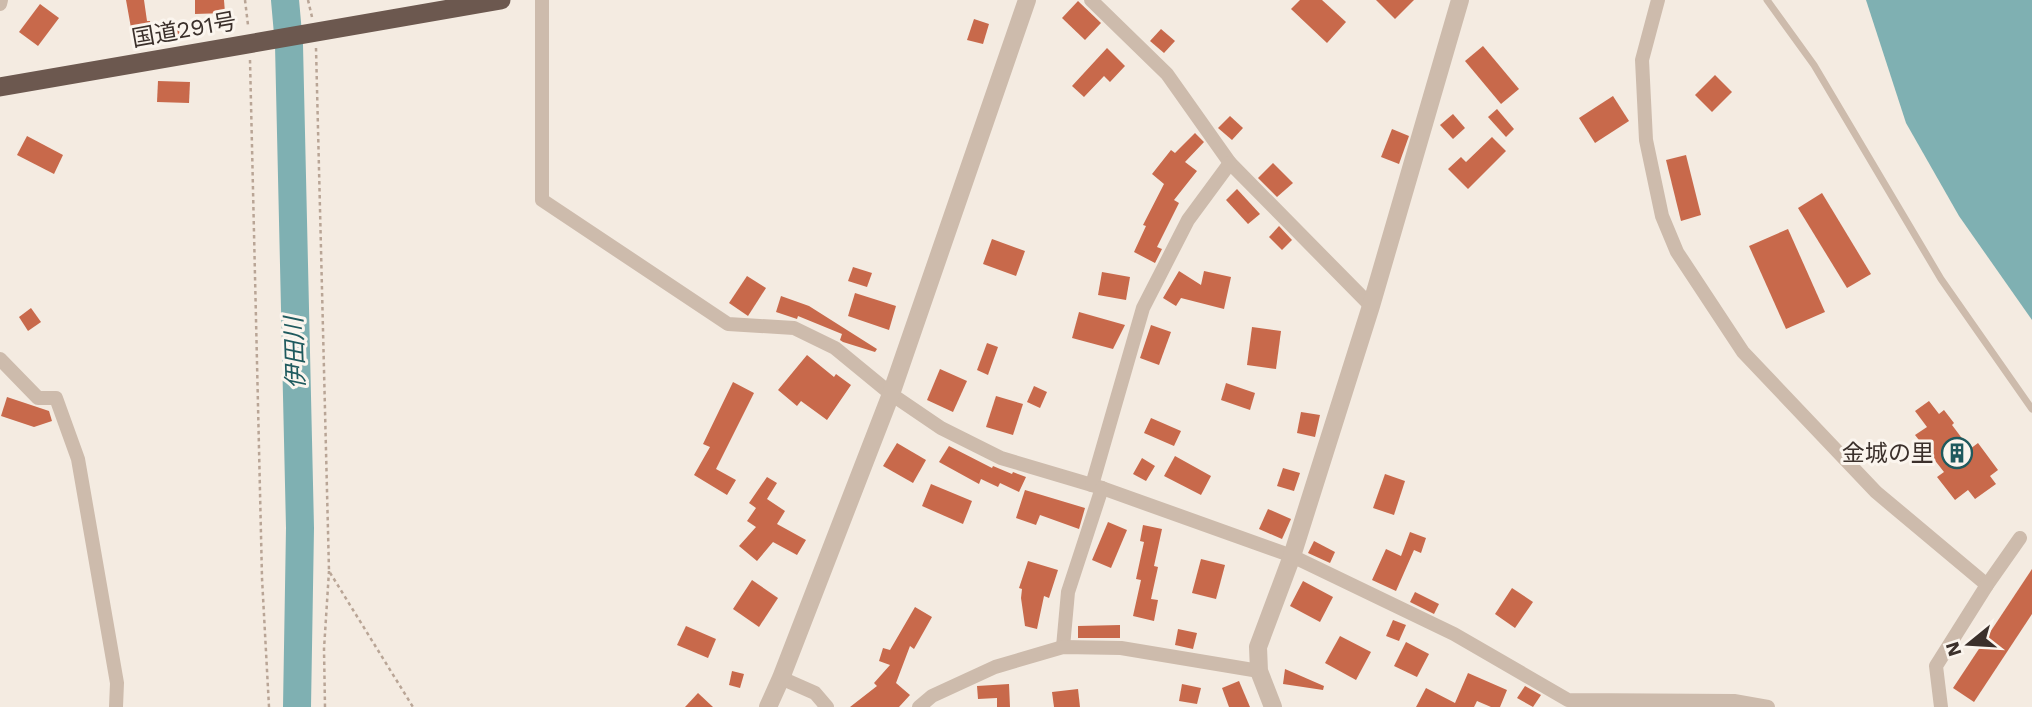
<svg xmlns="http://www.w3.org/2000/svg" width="2032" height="707" font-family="'Work Sans','Noto Sans JP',sans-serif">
<rect width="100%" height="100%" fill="#f4ebe1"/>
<path fill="#7fb0b2" d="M1866 0H2032V320L1959 216 1906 123Z"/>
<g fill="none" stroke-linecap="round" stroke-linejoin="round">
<path stroke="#7fb0b2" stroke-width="28" d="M285 0 289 45 300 528 297 707"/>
</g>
<g fill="#c8694b">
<path d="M126 0H144L147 21H150L153 35 133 39Z"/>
<path d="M195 0H224L225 13 195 14Z"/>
<path d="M1300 0H1322L1346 22 1327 43 1291 9Z"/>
<path d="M1376 0H1414L1395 19Z"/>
<path d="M1078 1 1101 23 1085 40 1062 18Z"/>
<path d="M40 4 59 18 38 46 19 32Z"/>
<path d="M974 19 989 24 983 44 967 40Z"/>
<path d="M179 28 180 39 161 41 160 29Z"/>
<path d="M1161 29 1175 41 1164 53 1150 41Z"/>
<path d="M1483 46 1519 89 1501 104 1465 61Z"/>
<path d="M1107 48 1125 66 1110 82 1104 76 1084 97 1072 86Z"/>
<path d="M1715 75 1732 92 1712 112 1695 95Z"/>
<path d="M158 81 190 82 189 103 157 102Z"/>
<path d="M1613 96 1629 121 1595 143 1579 118Z"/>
<path d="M1497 109 1514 129 1506 137 1488 117Z"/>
<path d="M1453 114 1465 128 1453 139 1440 125Z"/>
<path d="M1230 116 1243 128 1232 140 1218 128Z"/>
<path d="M1392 129 1409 136 1399 164 1381 157Z"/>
<path d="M1195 133 1204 142 1185 162 1197 171 1174 200 1179 203 1157 247 1162 249 1155 263 1134 252 1146 226 1143 225 1164 184 1152 174 1171 150 1175 153Z"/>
<path d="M27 136 63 155 54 174 17 155Z"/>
<path d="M1492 137 1506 151 1468 189 1448 169 1461 157 1466 162Z"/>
<path d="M1686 155 1701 215 1681 221 1666 160Z"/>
<path d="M1273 163 1293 183 1277 197 1258 178Z"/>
<path d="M1237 189 1260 214 1248 224 1226 200Z"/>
<path d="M1822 193 1871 274 1847 288 1798 208Z"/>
<path d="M1279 226 1292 240 1282 250 1269 237Z"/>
<path d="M1788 229 1825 312 1786 329 1749 246Z"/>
<path d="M992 239 1025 251 1016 276 983 264Z"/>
<path d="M853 267 872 273 867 287 848 281Z"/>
<path d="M1179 271 1201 285 1204 271 1231 277 1224 309 1181 298 1176 306 1163 298Z"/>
<path d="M1102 272 1130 277 1126 300 1098 295Z"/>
<path d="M747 276 766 288 748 316 729 303Z"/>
<path d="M855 293 896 306 889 330 848 316Z"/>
<path d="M781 296 809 306 877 349 875 352 843 342 840 340 842 334 798 316 797 319 776 312Z"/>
<path d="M31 308 41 322 28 331 19 317Z"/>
<path d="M1079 312 1125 325 1113 349 1072 338Z"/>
<path d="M1151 325 1171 332 1159 365 1140 358Z"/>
<path d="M1252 327 1281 331 1276 369 1247 365Z"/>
<path d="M987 343 998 347 988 375 977 370Z"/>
<path d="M807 355 834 377 836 374 851 385 827 420 801 401 797 406 778 390Z"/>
<path d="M940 369 967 381 953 412 927 400Z"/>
<path d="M733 382 754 393 716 469 736 480 727 495 694 475 710 447 703 444Z"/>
<path d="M1226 383 1255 393 1250 410 1221 400Z"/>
<path d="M1034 386 1047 392 1040 408 1027 402Z"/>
<path d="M996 396 1023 404 1013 435 986 427Z"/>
<path d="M7 397 49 411 52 421 34 427 1 416Z"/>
<path d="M1929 401 1939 414 1944 410 1954 423 1952 425 1970 449 1978 443 1998 470 1990 476 1996 484 1975 499 1968 490 1955 500 1937 477 1944 472 1915 435 1927 427 1915 411Z"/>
<path d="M1301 412 1320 415 1315 437 1297 433Z"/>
<path d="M1151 418 1181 431 1174 446 1144 433Z"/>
<path d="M897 443 926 460 913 483 883 466Z"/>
<path d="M949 446 992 468 993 466 1012 474 1013 472 1026 477 1019 492 1000 483 998 487 981 479 979 484 939 462Z"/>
<path d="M1175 456 1211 476 1201 495 1164 476Z"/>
<path d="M1142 458 1155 466 1146 481 1133 474Z"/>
<path d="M1283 468 1300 473 1294 491 1277 486Z"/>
<path d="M1385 474 1405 481 1394 515 1373 508Z"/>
<path d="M767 477 777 483 767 499 785 511 777 524 806 540 797 555 773 542 757 561 739 546 756 527 747 521 756 508 749 503Z"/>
<path d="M931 484 972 501 963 524 922 506Z"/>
<path d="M1025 490 1085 508 1079 529 1040 515 1036 525 1016 518Z"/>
<path d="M1268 509 1291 519 1282 539 1259 529Z"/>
<path d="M1108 522 1127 530 1111 568 1092 560Z"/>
<path d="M1143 525 1162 529 1154 566 1158 567 1151 599 1158 600 1154 621 1133 616 1141 580 1136 579 1144 542 1140 541Z"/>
<path d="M1410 532 1426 538 1421 553 1414 550 1396 591 1372 580 1386 549 1401 556Z"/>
<path d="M1314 541 1335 552 1330 563 1308 553Z"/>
<path d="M1201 559 1225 565 1216 599 1192 593Z"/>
<path d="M1028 561 1058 570 1049 598 1044 596 1037 629 1025 626 1021 598 1022 589 1019 588Z"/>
<path d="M2032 569V614L1974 702 1953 688Z"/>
<path d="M752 580 778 598 759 627 733 609Z"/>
<path d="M1303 581 1333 597 1320 622 1290 606Z"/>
<path d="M1512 588 1533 602 1515 628 1495 614Z"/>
<path d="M1415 592 1439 604 1434 614 1410 602Z"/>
<path d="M915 607 932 617 914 649 910 646 896 683 910 695 899 707H850L877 686 874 683 890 665 879 661 883 648 890 650Z"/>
<path d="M1393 620 1406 625 1399 641 1386 636Z"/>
<path d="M1120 625V638H1078V626Z"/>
<path d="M686 626 716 639 708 658 677 645Z"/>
<path d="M1178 629 1197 633 1193 649 1175 645Z"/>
<path d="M1340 636 1371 652 1356 680 1325 663Z"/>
<path d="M1406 642 1429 654 1417 677 1394 666Z"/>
<path d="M1285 669 1324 686 1323 690 1283 684Z"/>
<path d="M732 671 744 674 740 688 729 685Z"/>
<path d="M1468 673 1507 690 1500 707H1491L1477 701 1474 707H1416L1426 688 1455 703Z"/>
<path d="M1239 681 1250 707H1229L1222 688Z"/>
<path d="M1009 684 1010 707H997V698L978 699 977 686Z"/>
<path d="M1182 684 1201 688 1197 704 1179 701Z"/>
<path d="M1525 686 1541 695 1533 707 1517 698Z"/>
<path d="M1078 689 1080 707H1054L1052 692Z"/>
<path d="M698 693 713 707H685Z"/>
</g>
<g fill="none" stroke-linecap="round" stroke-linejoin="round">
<g stroke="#b9a596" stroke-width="2.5" stroke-dasharray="3.5 3.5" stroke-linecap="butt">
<path d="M245 0 248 25"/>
<path d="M308 0 312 17"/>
<path d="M316 48 329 571 413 707"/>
<path d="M250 60 262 578 269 707"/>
<path d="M325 707 324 649 329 571"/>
</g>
<path stroke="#cdbbac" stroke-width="7" d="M1767 0 1814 65 1941 279 2032 409"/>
<g stroke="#cdbbac" stroke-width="14">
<path d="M542 0V200L728 324 794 328 835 348 891 394 941 428 1001 458 1102 488 1292 556 1454 634 1568 700 1734 701 1768 707"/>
<path d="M1091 0 1167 74 1230 163 1371 306"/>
<path d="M1658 0 1642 60 1646 140 1662 216 1677 252 1743 352 1876 492 1987 585"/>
<path d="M0 4 1 0"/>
<path d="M0 359 38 398H56L78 459 117 683 116 707"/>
<path d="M1092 485 1143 308 1188 220 1230 163"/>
<path d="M1063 647 1068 592 1102 488"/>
<path d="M781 678 815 693 827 707"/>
<path d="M919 707 932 696 995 667 1063 647 1121 648 1259 671"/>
<path d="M1941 707 1936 666 1987 585 2020 538"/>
</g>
<g stroke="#cdbbac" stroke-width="18">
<path d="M768 707 781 678 891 394 1027 0"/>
<path d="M1273 707 1259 671 1258 647 1292 556 1371 306 1460 0"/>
</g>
<path stroke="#6c584f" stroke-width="19" d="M0 87 501 0"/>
</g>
<defs>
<g id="building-ring" transform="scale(1.575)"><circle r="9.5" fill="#fbf5ee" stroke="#1f5a5e" stroke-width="1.5"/><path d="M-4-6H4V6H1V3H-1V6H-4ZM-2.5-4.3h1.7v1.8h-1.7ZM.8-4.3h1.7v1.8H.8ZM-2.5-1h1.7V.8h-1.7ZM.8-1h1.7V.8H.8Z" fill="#1f5a5e"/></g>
</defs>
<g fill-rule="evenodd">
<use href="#building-ring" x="1957" y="453"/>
</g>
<g text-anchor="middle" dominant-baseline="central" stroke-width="6" stroke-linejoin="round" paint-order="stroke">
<g font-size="23" fill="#3b302b" stroke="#fbf5ee">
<text transform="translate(184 30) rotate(-10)">国道291号</text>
</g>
<g font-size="23" fill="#3b302b" stroke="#fbf5ee" text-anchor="end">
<text x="1934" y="453">金城の里</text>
</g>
<g font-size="24" font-style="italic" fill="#1f5a5e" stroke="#fbf5ee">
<text transform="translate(295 353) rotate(-92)">伊田川</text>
</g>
</g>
<g transform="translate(1969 644) rotate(252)" stroke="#fbf5ee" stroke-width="5" paint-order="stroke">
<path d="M0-5L12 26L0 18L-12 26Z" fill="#3b302b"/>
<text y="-10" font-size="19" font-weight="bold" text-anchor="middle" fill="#3b302b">N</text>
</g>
</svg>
